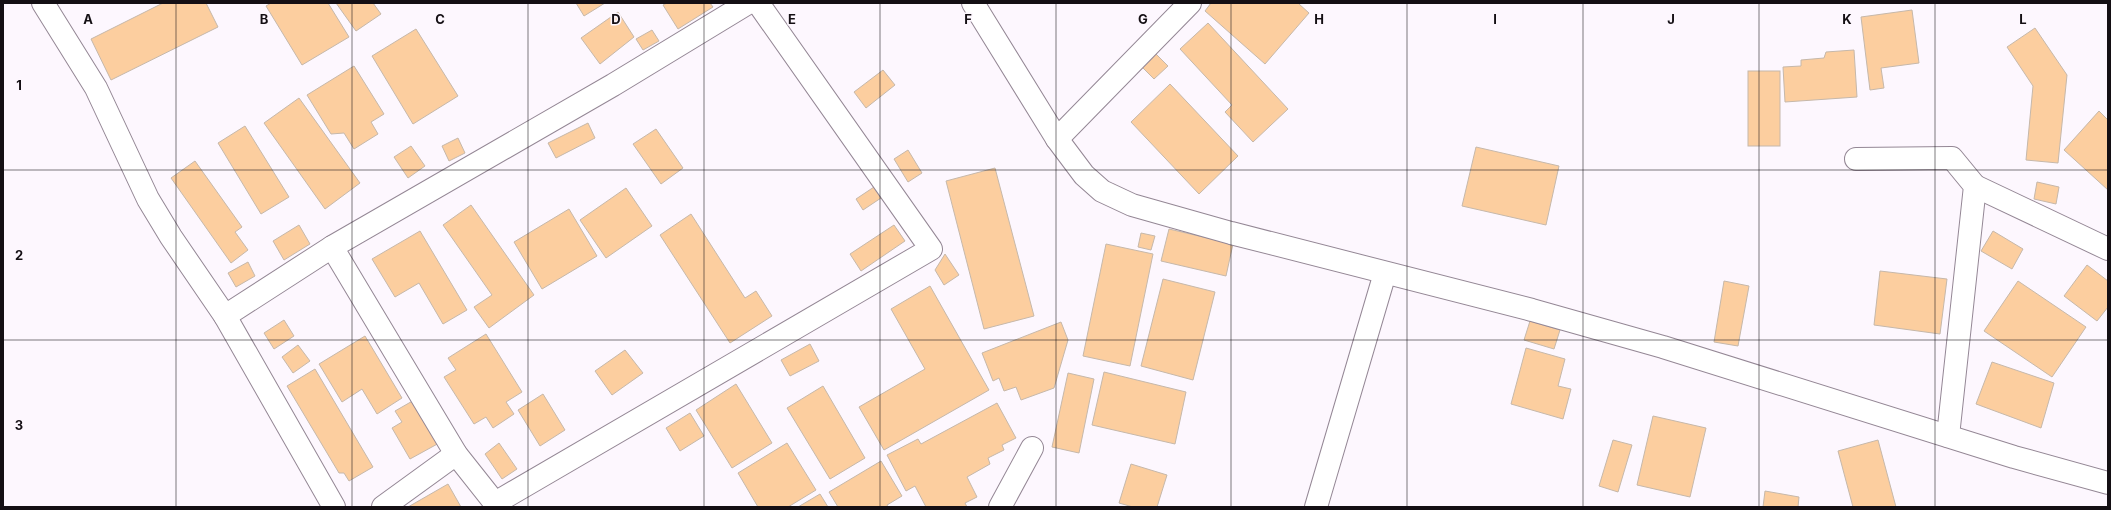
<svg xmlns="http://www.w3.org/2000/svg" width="2111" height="510" font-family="Inter,sans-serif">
<rect width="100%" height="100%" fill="#fdf7fe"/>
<g fill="#fcce9f" stroke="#c6b8aa">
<path d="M163 3H206L218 27 111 80 91 39Z"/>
<path d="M271 3H328L349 37 302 65 266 6Z"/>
<path d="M336 3H373L381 14 356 31Z"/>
<path d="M576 3H605L584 16Z"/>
<path d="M667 3H710L713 7 678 29 663 5Z"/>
<path d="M1211 3H1300L1299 4 1309 13 1265 64 1205 11Z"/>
<path d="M1912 10 1919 63 1881 68 1884 88 1870 90 1861 17Z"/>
<path d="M618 12 634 37 600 64 581 38Z"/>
<path d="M1208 23 1288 109 1253 142 1225 112 1232 105 1180 49Z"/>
<path d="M2035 28 2067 75 2058 163 2026 160 2033 86 2007 47Z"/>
<path d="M416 29 458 96 413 124 372 56Z"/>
<path d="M652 30 659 41 643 50 636 39Z"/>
<path d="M1854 50 1857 97 1785 102 1783 67 1801 66V60L1824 58 1826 52Z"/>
<path d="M1154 52 1168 66 1154 79 1141 66Z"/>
<path d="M354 66 384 114 371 122 378 134 354 149 344 133 331 134 307 95Z"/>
<path d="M883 70 895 85 866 108 854 92Z"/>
<rect x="1748" y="71" width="32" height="75"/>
<path d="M1170 84 1238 156 1199 194 1131 122Z"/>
<path d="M299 98 360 183 325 209 264 123Z"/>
<path d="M2099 111 2108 120V190L2064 150Z"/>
<path d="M588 123 595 138 556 158 548 143Z"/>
<path d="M245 126 289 197 261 214 218 143Z"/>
<path d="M656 129 683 168 661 184 633 144Z"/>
<path d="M458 138 465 153 449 161 442 146Z"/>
<path d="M411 146 425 166 408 178 394 157Z"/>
<path d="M1476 147 1559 166 1546 225 1462 206Z"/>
<path d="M908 150 922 173 908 182 894 159Z"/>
<path d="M195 161 242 227 235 232 248 250 231 263 171 178Z"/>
<path d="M995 168 1034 316 984 329 946 181Z"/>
<path d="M2037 182 2059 187 2056 204 2034 199Z"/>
<path d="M874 187 881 198 863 210 856 199Z"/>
<path d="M626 188 652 226 606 258 580 220Z"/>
<path d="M471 205 534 295 489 328 474 307 492 295 443 225Z"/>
<path d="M569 209 597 256 542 289 514 242Z"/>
<path d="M691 214 745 298 756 291 772 316 730 343 660 235Z"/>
<path d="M299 225 310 244 284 260 273 241Z"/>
<path d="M894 225 905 241 861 271 850 254Z"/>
<path d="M1169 229 1233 244 1226 276 1161 261Z"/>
<path d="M420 231 467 310 443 324 419 283 395 297 372 259Z"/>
<path d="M1993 231 2023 249 2012 269 1981 251Z"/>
<path d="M1141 233 1155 236 1151 250 1138 247Z"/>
<path d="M1106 244 1153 254 1130 366 1083 356Z"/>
<path d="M945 254 959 275 944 285 935 270Z"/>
<path d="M248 262 255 276 236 287 228 273Z"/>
<path d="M2087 265 2108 281V307L2097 321 2064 296Z"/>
<path d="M1880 271 1947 279 1940 334 1874 325Z"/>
<path d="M1163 279 1215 292 1193 380 1141 366Z"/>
<path d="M1724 281 1749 286 1738 346 1714 342Z"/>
<path d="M2018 281 2086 327 2052 377 1984 331Z"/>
<path d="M930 286 989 390 884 450 859 407 925 369 891 309Z"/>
<path d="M284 320 294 336 274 349 264 333Z"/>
<path d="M1530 321 1560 330 1554 349 1524 340Z"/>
<path d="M1061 322 1068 340 1054 388 1021 400 1016 387 1004 391 999 378 993 381 982 353Z"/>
<path d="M486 334 522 392 506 402 514 414 493 428 486 417 474 424 444 377 456 370 448 358Z"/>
<path d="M365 336 402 398 377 414 362 389 342 402 319 364Z"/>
<path d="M810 344 819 361 790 376 781 360Z"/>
<path d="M298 345 310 361 293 373 282 357Z"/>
<path d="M1526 348 1565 359 1558 386 1571 389 1563 419 1511 404Z"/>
<path d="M625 350 643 373 612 395 595 371Z"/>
<path d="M1992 362 2054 383 2041 428 1976 404Z"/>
<path d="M315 369 373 467 349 481 344 473H339L287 386Z"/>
<path d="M1104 372 1186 392 1175 444 1092 425Z"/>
<path d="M1068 373 1094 379 1079 453 1052 447Z"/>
<path d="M736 384 772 443 732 468 696 410Z"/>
<path d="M823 386 865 458 830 479 787 408Z"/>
<path d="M543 394 565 430 540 446 518 410Z"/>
<path d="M416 399 441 442 410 459 392 428 402 422 395 411Z"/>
<path d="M997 403 1016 438 1002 445 1004 450 988 458 990 464 967 477 977 497 965 503 967 507H926L915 486 906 491 887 455 918 439 921 444Z"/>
<path d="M690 413 704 436 680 451 666 428Z"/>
<path d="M1653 416 1706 428 1690 497 1637 485Z"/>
<path d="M1613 440 1632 445 1618 492 1599 486Z"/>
<path d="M1878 440 1896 507H1853L1838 451Z"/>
<path d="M499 443 517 469 502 479 485 454Z"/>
<path d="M787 443 816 490 788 507H758L738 473Z"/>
<path d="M881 461 902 496 887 505 888 507H838L829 492Z"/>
<path d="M1131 464 1167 475 1157 507H1133L1119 503Z"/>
<path d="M448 484 461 507H408Z"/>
<path d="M1765 491 1799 497 1798 507H1763Z"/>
<path d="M820 494 828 507H798Z"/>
</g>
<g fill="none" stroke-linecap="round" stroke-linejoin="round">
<g stroke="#948795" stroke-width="24">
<g id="minor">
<path d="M43 3 96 88 148 199 171 237 225 316 334 507"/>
<path d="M973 3 1057 139 1084 175 1102 191 1132 205 1231 233 1532 310 1663 347 2014 457 2108 483"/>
<path d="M1057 139 1190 3"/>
<path d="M1856 159 1952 158 1975 186 1948 436"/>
<path d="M1975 186 2108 249"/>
<path d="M225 316 332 247"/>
<path d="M495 503 931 249 758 3"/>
<path d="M383 507 456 454"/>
<path d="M498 507 456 454 332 247 613 85 748 3"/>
<path d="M1000 507 1032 448"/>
<path d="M1316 507 1385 273"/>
</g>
</g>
<use href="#minor" stroke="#fff" stroke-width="22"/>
</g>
<path fill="none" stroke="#140f14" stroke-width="1" stroke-opacity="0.55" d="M176 3V507M352 3V507M528 3V507M704 3V507M880 3V507M1056 3V507M1231 3V507M1407 3V507M1583 3V507M1759 3V507M1935 3V507M3 170H2108M3 340H2108"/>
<g font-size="13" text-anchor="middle" font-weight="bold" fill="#140f14" stroke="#fdf7fe" stroke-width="3" stroke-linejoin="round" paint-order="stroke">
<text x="88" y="24">A</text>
<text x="264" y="24">B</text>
<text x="440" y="24">C</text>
<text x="616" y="24">D</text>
<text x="792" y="24">E</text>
<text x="968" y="24">F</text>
<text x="1143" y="24">G</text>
<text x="1319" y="24">H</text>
<text x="1495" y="24">I</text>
<text x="1671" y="24">J</text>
<text x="1847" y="24">K</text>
<text x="2023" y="24">L</text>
<text x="19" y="90">1</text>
<text x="19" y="260">2</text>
<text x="19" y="430">3</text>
</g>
<rect width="2111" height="510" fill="none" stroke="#140f14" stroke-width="8"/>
</svg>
